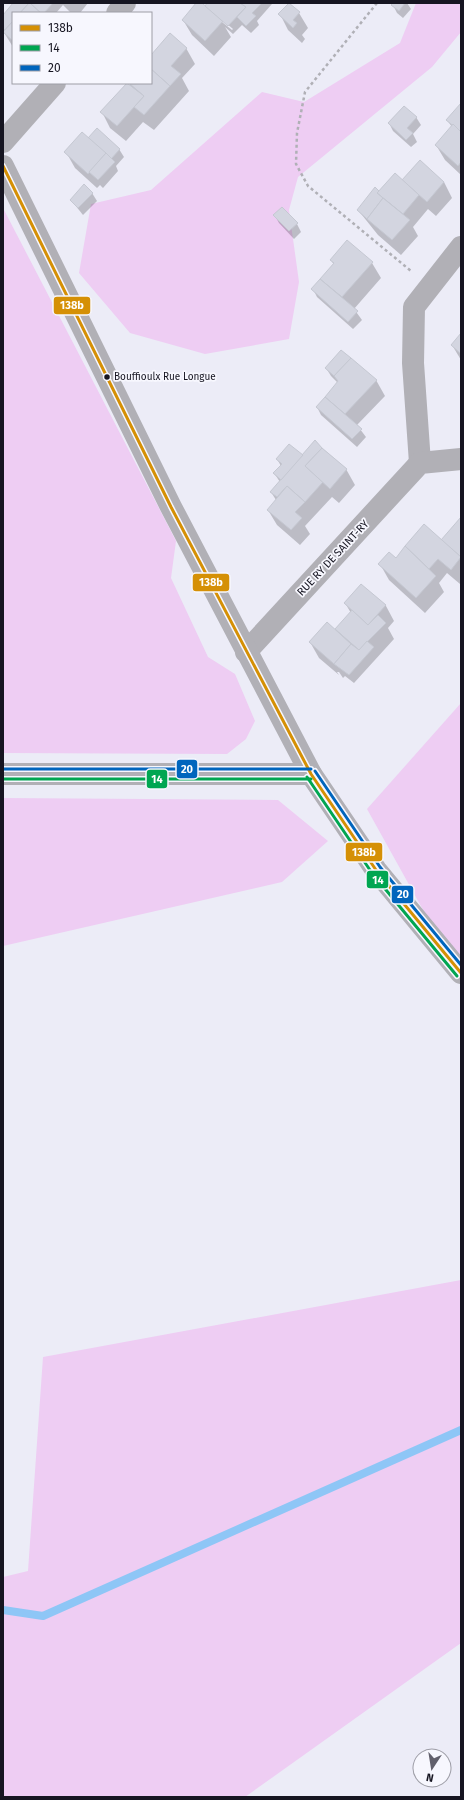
<svg xmlns="http://www.w3.org/2000/svg" width="464" height="1800" font-family="'Fira Sans',sans-serif">
<rect width="100%" height="100%" fill="#ececf7"/>
<g fill="#eecdf3">
<path d="M416 3H461V32L432 67 298 177 289 210 299 282 289 339 205 354 130 333 79 273 91 204 151 190 262 92 304 102 400 43Z"/>
<path d="M3 208 176 541 171 578 208 657 235 674 255 721 246 739 227 754 3 753Z"/>
<path d="M461 703V970L452 962 367 809Z"/>
<path d="M3 798 278 800 328 841 282 882 3 946Z"/>
<path d="M461 1280V1643L245 1797H3V1577L28 1571 43 1357Z"/>
</g>
<g fill="#0003" fill-rule="evenodd">
<path d="M14 3H88L80 13H71L63 5 56 13H13V47L3 31V16Z"/>
<path d="M198 3 205 7 208 3H271L272 4 257 21 259 25 251 33 242 25 233 34 225 27 231 37 214 56 192 35 183 20ZM220 18 233 29 232 30 222 22Z"/>
<path d="M394 3H407L411 9 403 18 397 13 393 5Z"/>
<path d="M290 4 299 13 308 28 302 35 305 39 302 43 288 30 280 14Z"/>
<path d="M186 48 195 64 182 78 189 91 154 130 143 122 126 141 110 128 102 112 132 83H151V56Z"/>
<path d="M461 105V175L445 160 436 145 452 127 447 120Z"/>
<path d="M416 117 421 125 413 134 417 142 411 147 393 131 389 123Z"/>
<path d="M91 142 119 149 124 157 116 166 118 171 103 188 100 185 97 188 75 168 66 152Z"/>
<path d="M403 181 444 182 452 198 436 216 428 209 413 227 418 236 401 255 378 235 358 210 375 189 379 192Z"/>
<path d="M92 193 97 201 83 215 71 200Z"/>
<path d="M275 216 297 224 301 232 294 239 279 223Z"/>
<path d="M347 242 372 263 381 278 354 309 362 320 353 329 317 297 313 289 334 265 331 260Z"/>
<path d="M461 334V360L452 345Z"/>
<path d="M326 368 376 380 385 396 357 425 366 437 357 447 321 415 317 407 338 383 331 376Z"/>
<path d="M315 442 346 469 355 485 339 503 332 497 305 526 310 534 300 545 277 525 268 510 276 500 271 492 280 482 274 473 281 466 277 459 303 456Z"/>
<path d="M461 518V583L460 584 447 573 439 583 444 592 425 613 389 580 380 564 396 559 424 526 441 541Z"/>
<path d="M361 585 386 606 394 621 388 628 394 639 354 683 345 676 343 678 339 672H337L339 675 319 658 310 642 335 631 351 613 345 603Z"/>
</g>
<g fill="none" stroke-linecap="round" stroke-linejoin="round">
<path stroke="#8ec6f6" stroke-width="8" d="M3 1610 43 1616 461 1430"/>
</g>
<g fill="#d3d5e0" stroke="#c5c8d2">
<path d="M13 3H29L20 13H13V21L5 30 3 28V15Z"/>
<path d="M29 3H30L41 13H20Z"/>
<path d="M30 3H53L44 13H41Z"/>
<path d="M196 3H202L223 21 205 41 182 20Z"/>
<path d="M207 3H240L246 7 228 26 205 6Z"/>
<path d="M240 3H262L252 13 256 16 246 26 237 17 246 7Z"/>
<path d="M289 3 300 12 293 20 297 23 293 28 278 14Z"/>
<path d="M393 3H405L399 11 391 5Z"/>
<path d="M13 21V41L3 32Z"/>
<path d="M170 33 187 48 171 66 181 74 170 86 151 69V55Z"/>
<path d="M151 69 170 86 144 115 134 107 144 96 130 84 151 83Z"/>
<path d="M127 83 144 96 117 126 100 112Z"/>
<path d="M461 103V132L446 120Z"/>
<path d="M404 106 417 117 407 128 413 133 406 140 388 123Z"/>
<path d="M453 124 461 132V162L458 166 435 145Z"/>
<path d="M97 128 120 149 111 159 88 138Z"/>
<path d="M82 132 106 153 88 174 64 152Z"/>
<path d="M106 153 115 162 98 180 89 172Z"/>
<path d="M420 160 444 182 427 202 402 180Z"/>
<path d="M395 173 419 195 403 214 377 193Z"/>
<path d="M84 184 93 193 78 208 70 200Z"/>
<path d="M375 187 379 191 377 193 383 198 367 219 357 210Z"/>
<path d="M383 198 410 220 392 240 367 219Z"/>
<path d="M282 207 298 223 289 231 273 215Z"/>
<path d="M347 240 373 262 342 297 320 279 334 263 330 260Z"/>
<path d="M320 279 358 311 348 322 311 289Z"/>
<path d="M461 333V354L451 345Z"/>
<path d="M341 350 351 358 334 376 325 368Z"/>
<path d="M351 358 377 380 345 414 325 397 338 381 334 376Z"/>
<path d="M325 397 362 429 352 439 316 407Z"/>
<path d="M315 440 322 448 305 466 323 482 305 502 287 486 277 497 270 492Z"/>
<path d="M289 444 303 455 281 480 273 473 282 464 276 459Z"/>
<path d="M322 448 347 469 330 489 305 466Z"/>
<path d="M287 486 305 502 295 512 302 518 291 530 267 510Z"/>
<path d="M461 517V557L441 540Z"/>
<path d="M424 524 461 557 451 570 438 559 429 569 405 546Z"/>
<path d="M405 546 436 576 416 598 378 564 389 552 396 558Z"/>
<path d="M361 584 386 605 368 625 344 603Z"/>
<path d="M352 610 368 625 378 615 386 623 359 650 335 629Z"/>
<path d="M327 622 351 644 334 664 309 642Z"/>
<path d="M367 641 374 647 349 675 334 664 351 644 359 650Z"/>
</g>
<g fill="none" stroke-linecap="round" stroke-linejoin="round">
<path stroke="#b0b0b6" stroke-width="2.5" stroke-dasharray="3 3" stroke-linecap="butt" d="M377 3 305 92 297 133 296 164 308 186 411 271"/>
<g stroke="#b1b0b6" stroke-width="22">
<path d="M117 13 125 3"/>
<path d="M3 142 55 83"/>
<path d="M420 463 413 363 414 307 461 247"/>
<path d="M246 652 420 463 461 459"/>
</g>
<g stroke="#b1b0b6" stroke-width="22">
<path d="M3 166 171 507 311 774 376 870 461 973"/>
<path d="M3 774H311"/>
</g>
<g stroke="#f7f7fe" stroke-width="6">
<path id="bus-1" d="M3 166 171 507 311 774 376 870 461 973"/>
</g>
<g stroke="#f7f7fe" stroke-width="6">
<g id="bus-2">
<path d="M307 777 372 873 457 976"/>
<path d="M3 779H311"/>
</g>
</g>
<g stroke="#f7f7fe" stroke-width="6">
<g id="bus-3">
<path d="M3 769H311"/>
<path d="M315 771 380 867 461 965"/>
</g>
</g>
<use href="#bus-1" stroke="#d59005" stroke-width="3"/>
<use href="#bus-2" stroke="#00a651" stroke-width="3"/>
<use href="#bus-3" stroke="#0065bd" stroke-width="3"/>
</g>
<circle fill="#161521" stroke="#f7f7fe" stroke-width="1.5" cx="107" cy="377" r="3.5"/>
<g text-anchor="middle" dominant-baseline="central" stroke-width="3.5" stroke-linejoin="round" paint-order="stroke">
<g font-size="10" fill="#161521" stroke="#f7f7fe" text-anchor="start">
<text x="114" y="377">Bouffioulx Rue Longue</text>
</g>
<g font-size="11" fill="#161521" stroke="#f7f7fe">
<text transform="translate(333 558) rotate(-47)">RUE RY DE SAINT-RY</text>
</g>
</g>
<g stroke="#f7f7fe" stroke-width="1.5">
<rect x="53" y="296" width="38" height="19" rx="4" fill="#d59005"/>
<rect x="192" y="573" width="38" height="19" rx="4" fill="#d59005"/>
<rect x="176" y="759" width="22" height="20" rx="4" fill="#0065bd"/>
<rect x="146" y="769" width="22" height="20" rx="4" fill="#00a651"/>
<rect x="345" y="842" width="38" height="20" rx="4" fill="#d59005"/>
<rect x="366" y="870" width="23" height="19" rx="4" fill="#00a651"/>
<rect x="391" y="885" width="23" height="19" rx="4" fill="#0065bd"/>
</g>
<g font-size="11" text-anchor="middle" font-weight="bold" fill="#fff">
<text x="72" y="309">138b</text>
<text x="211" y="586">138b</text>
<text x="187" y="773">20</text>
<text x="157" y="783">14</text>
<text x="364" y="856">138b</text>
<text x="378" y="884">14</text>
<text x="403" y="898">20</text>
</g>
<rect width="464" height="1800" fill="none" stroke="#161521" stroke-width="8"/>
<rect x="12" y="12" width="140" height="72" fill="#f7f7fe" stroke="#9d9da6"/>
<rect x="20" y="25" width="20" height="6" fill="#d59005" stroke="#9d9da6"/>
<text x="48" y="32" font-size="12" fill="#161521">138b</text>
<rect x="20" y="45" width="20" height="6" fill="#00a651" stroke="#9d9da6"/>
<text x="48" y="52" font-size="12" fill="#161521">14</text>
<rect x="20" y="65" width="20" height="6" fill="#0065bd" stroke="#9d9da6"/>
<text x="48" y="72" font-size="12" fill="#161521">20</text>
<g transform="translate(432 1768) rotate(192)"><circle r="19" fill="#f7f7fe" stroke="#9d9da6"/>
<path d="M0-3L7 15L0 10L-7 15Z" fill="#61606c"/>
<text y="-6" font-size="11" font-weight="bold" text-anchor="middle" fill="#161521">N</text>
</g>
</svg>
